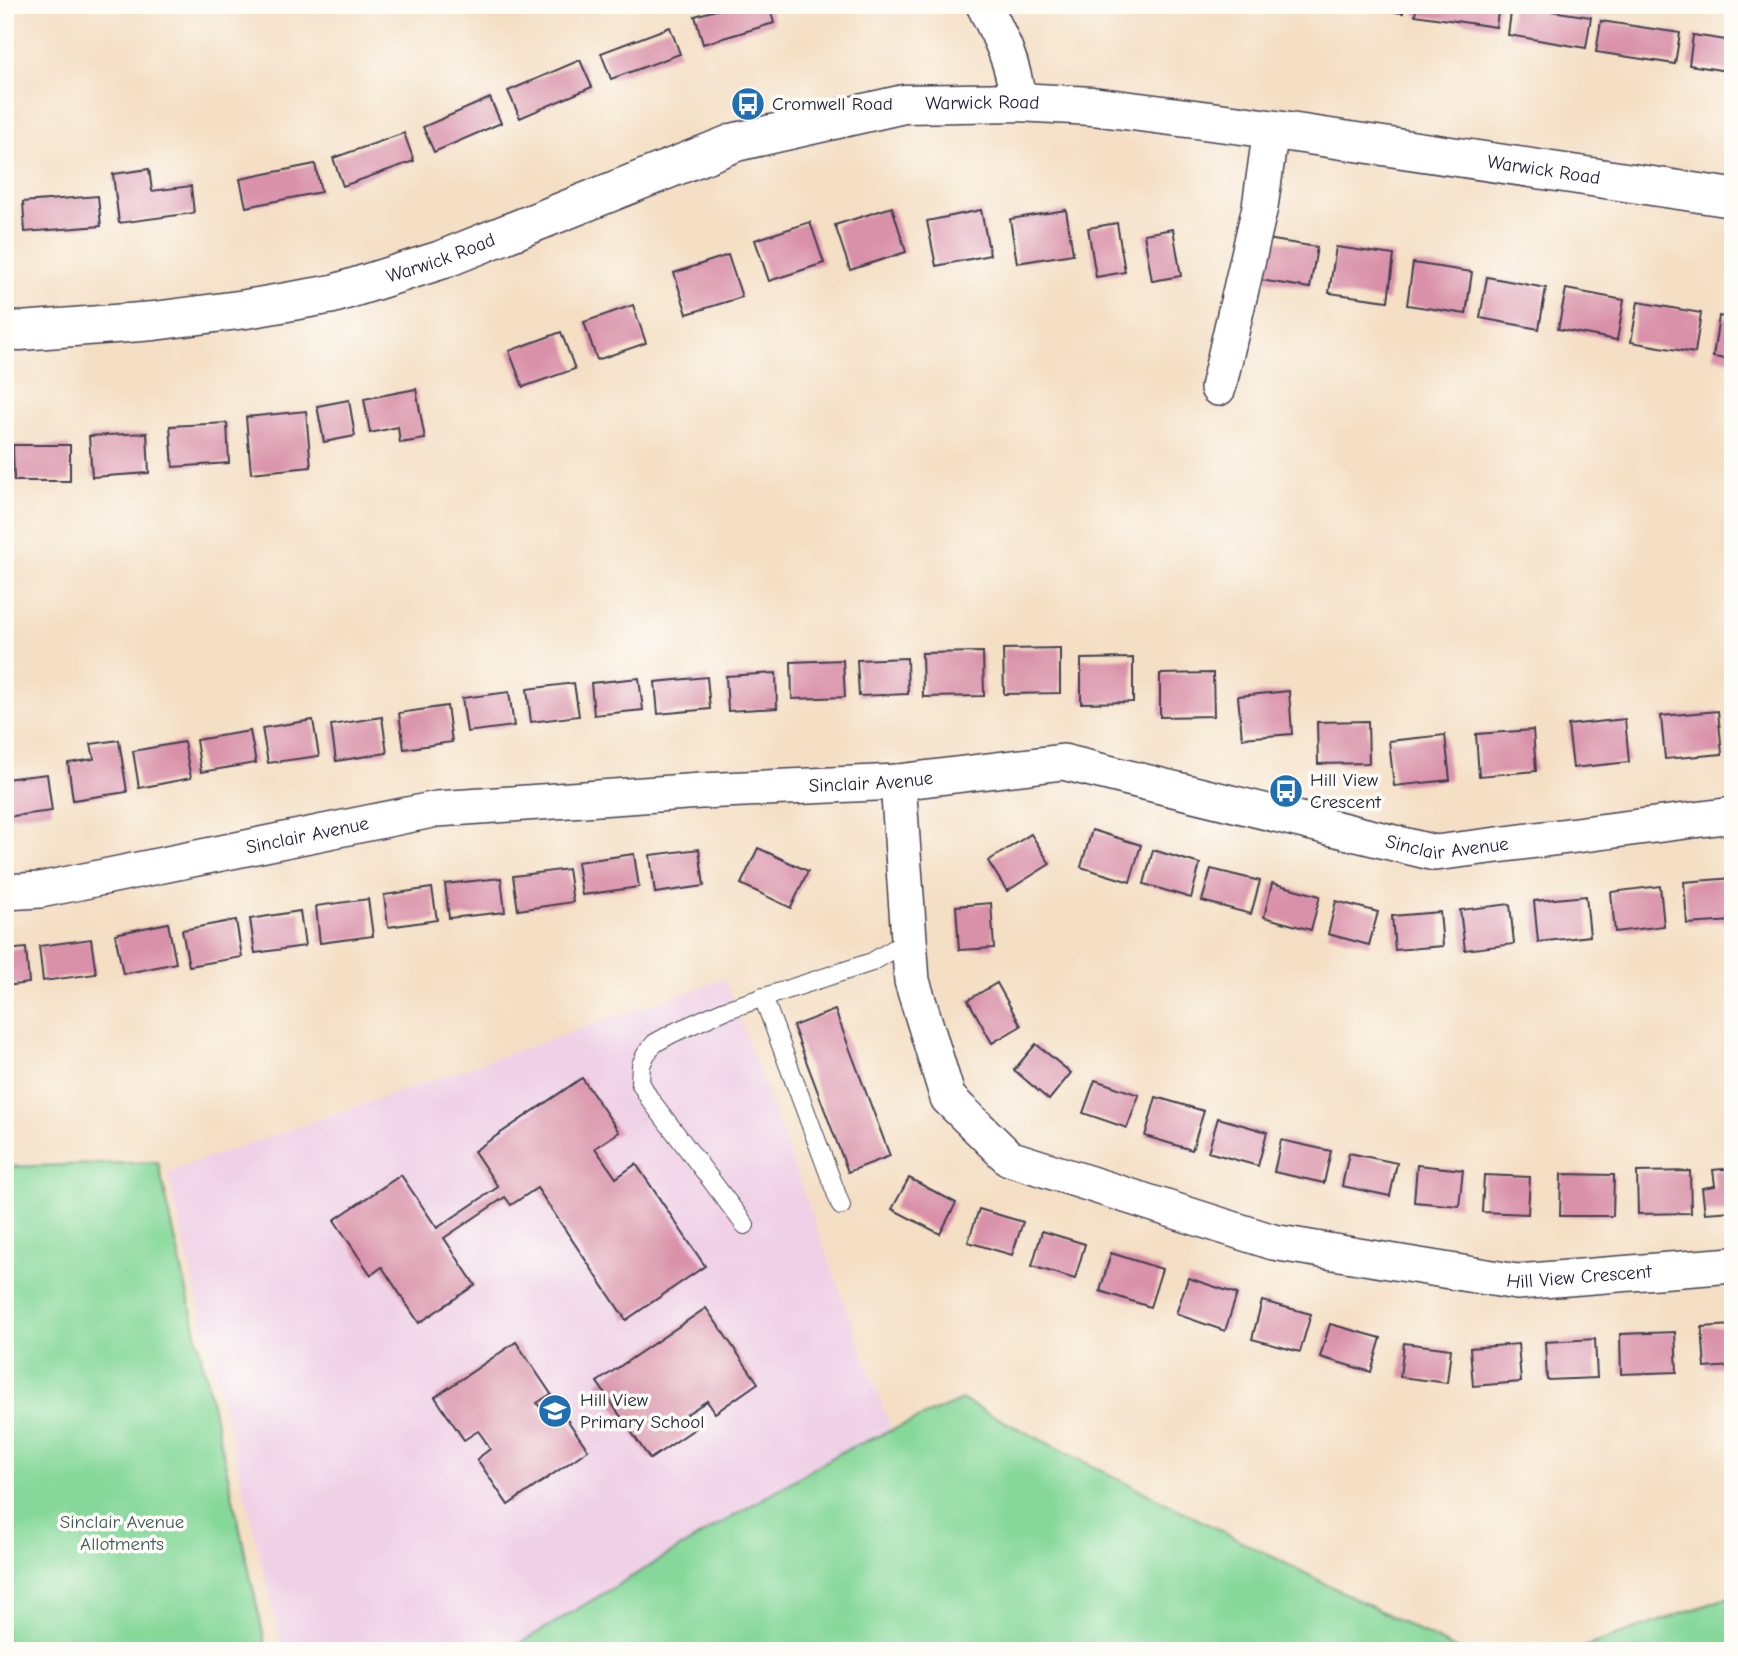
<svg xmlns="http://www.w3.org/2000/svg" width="1738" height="1656" font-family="'Comic Neue',sans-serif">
<rect width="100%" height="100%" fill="#fdfcf7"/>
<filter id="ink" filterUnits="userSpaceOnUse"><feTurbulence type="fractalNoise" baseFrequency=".0143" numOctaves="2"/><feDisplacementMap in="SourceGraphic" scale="14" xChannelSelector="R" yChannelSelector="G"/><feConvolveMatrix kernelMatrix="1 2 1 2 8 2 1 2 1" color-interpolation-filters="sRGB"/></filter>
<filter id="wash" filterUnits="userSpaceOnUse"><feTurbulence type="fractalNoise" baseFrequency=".00686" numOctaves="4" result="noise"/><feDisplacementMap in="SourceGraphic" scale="28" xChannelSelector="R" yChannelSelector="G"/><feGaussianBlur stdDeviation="1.57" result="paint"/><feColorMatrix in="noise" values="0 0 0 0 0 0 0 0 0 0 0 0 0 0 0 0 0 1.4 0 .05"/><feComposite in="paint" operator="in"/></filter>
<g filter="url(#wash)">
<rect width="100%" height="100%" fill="#f4dfc4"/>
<path fill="#efd0e6" d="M725 979 973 1651H283L167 1172Z"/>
<g fill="#86d89a" stroke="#547d6a" stroke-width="2">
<path d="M158 1162 267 1651H5V1167Z"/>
<path d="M962 1400 1459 1651H507L841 1452Z"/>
<path d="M1733 1596V1651H1572Z"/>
</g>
<g id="blocks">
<g fill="#d991a9">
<path d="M733 5H769L774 23 703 44 695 16Z"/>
<path d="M1362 5H1404L1403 13 1362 7Z"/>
<path d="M1417 5H1499L1496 27 1415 15Z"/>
<path d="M1512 5 1591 17 1586 48 1508 35Z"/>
<path d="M1601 21 1680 33 1675 64 1596 52Z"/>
<path d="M670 27 680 54 611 79 601 53Z"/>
<path d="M1693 35 1733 41V72L1689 65Z"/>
<path d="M580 60 592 87 520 118 508 91Z"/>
<path d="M490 98 501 123 434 152 423 127Z"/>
<path d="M404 133 414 161 343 186 333 158Z"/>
<path d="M315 164 321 192 246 207 240 179Z"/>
<path d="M149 169 152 191 191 186 194 213 119 223 113 174Z"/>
<path d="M98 196 101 226 25 232 23 202Z"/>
<path d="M892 207 906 252 850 270 835 225Z"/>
<path d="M981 210 990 255 936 266 927 221Z"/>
<path d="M1066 210 1073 254 1017 263 1010 219Z"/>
<path d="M810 222 824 263 769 281 755 240Z"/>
<path d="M1117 223 1125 272 1096 277 1088 228Z"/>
<path d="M1173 229 1181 276 1152 281 1144 234Z"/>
<path d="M1260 238 1317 247 1310 288 1254 279Z"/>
<path d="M1336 247 1394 255 1388 301 1329 293Z"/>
<path d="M728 255 742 297 687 314 674 273Z"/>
<path d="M1413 263 1472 272 1466 314 1407 305Z"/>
<path d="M1487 277 1546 288 1539 329 1480 318Z"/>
<path d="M1566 289 1624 300 1617 340 1558 329Z"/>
<path d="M1638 302 1701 313 1695 353 1631 342Z"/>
<path d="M633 305 646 343 597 360 584 322Z"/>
<path d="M1719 316 1733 319V360L1713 357Z"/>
<path d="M561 332 575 369 523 387 509 351Z"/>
<path d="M416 389 425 439 400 443 398 427 370 433 364 399Z"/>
<path d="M349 400 355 436 324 442 317 406Z"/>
<path d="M306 411 311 467 251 473 246 417Z"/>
<path d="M227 423 229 463 173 467 170 426Z"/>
<path d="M147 433 149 473 92 477 89 436Z"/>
<path d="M13 445H70V481H14Z"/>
<path d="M1060 648V693L1004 694 1003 649Z"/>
<path d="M983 652 984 696 923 697 922 653Z"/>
<path d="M907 658 908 694 859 696 857 660Z"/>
<path d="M1133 658V702L1081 703V659Z"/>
<path d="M843 660 845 697 792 699 791 662Z"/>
<path d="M776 673 777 708 728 711 726 676Z"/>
<path d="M1213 673 1214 716 1160 717V674Z"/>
<path d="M707 677 710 709 658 714 655 682Z"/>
<path d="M639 678 643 710 594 715 591 683Z"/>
<path d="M574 683 579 716 531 722 527 689Z"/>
<path d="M1289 691 1292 734 1242 738 1238 696Z"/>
<path d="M509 692 514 726 467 732 462 698Z"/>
<path d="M447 706 452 742 404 749 399 713Z"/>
<path d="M1718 711 1722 754 1665 759 1661 716Z"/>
<path d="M382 717 387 753 336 761 331 725Z"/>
<path d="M1625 719 1629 762 1573 768 1568 725Z"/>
<path d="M313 720 319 756 268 763 262 728Z"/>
<path d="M1368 721 1369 763 1318 764 1317 722Z"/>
<path d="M1533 730 1536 771 1479 776 1476 734Z"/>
<path d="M250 731 256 763 201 772 196 740Z"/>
<path d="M1445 735 1450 780 1394 786 1389 741Z"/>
<path d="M119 740 127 792 73 800 68 763 94 759 91 744Z"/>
<path d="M184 742 191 778 139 788 133 751Z"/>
<path d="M47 774 52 811 5 817V779Z"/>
<path d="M1092 830 1141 845 1130 882 1081 867Z"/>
<path d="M1031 834 1050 864 1007 891 988 861Z"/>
<path d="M758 848 808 871 791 908 741 884Z"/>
<path d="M699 849 704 886 655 893 650 855Z"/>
<path d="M1153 850 1200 864 1191 898 1144 884Z"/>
<path d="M634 854 639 887 582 895 577 862Z"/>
<path d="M568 869 573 902 518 910 513 876Z"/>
<path d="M1211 869 1260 881 1251 914 1202 901Z"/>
<path d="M501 878 505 912 449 918 445 884Z"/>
<path d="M1733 878V921L1687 924 1684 882Z"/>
<path d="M1272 883 1320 896 1311 930 1264 917Z"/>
<path d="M1660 886 1664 926 1615 932 1611 892Z"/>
<path d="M432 888 437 920 388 927 384 895Z"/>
<path d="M1586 896 1590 936 1538 942 1534 901Z"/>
<path d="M368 899 373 936 320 943 316 906Z"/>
<path d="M1336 901 1378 912 1369 945 1328 934Z"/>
<path d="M991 903 994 948 959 950 956 906Z"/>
<path d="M1510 904 1514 944 1465 950 1460 910Z"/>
<path d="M300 911 305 946 255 953 250 919Z"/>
<path d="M1440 912 1443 946 1395 950 1392 916Z"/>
<path d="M236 920 242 957 189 966 182 930Z"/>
<path d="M168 923 176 963 123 974 115 934Z"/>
<path d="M91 939 96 974 43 981 39 946Z"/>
<path d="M26 948 29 983 5 986V950Z"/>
<path d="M997 983 1021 1026 992 1043 968 1000Z"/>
<path d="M835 1010 890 1156 848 1172 793 1026Z"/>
<path d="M1036 1044 1071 1073 1049 1100 1014 1070Z"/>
<path d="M582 1078 619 1132 595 1148 616 1178 636 1164 705 1266 626 1320 537 1188 511 1205 505 1197 444 1238 475 1285 419 1323 382 1267 371 1275 334 1220 401 1175 437 1228 498 1187 474 1151Z"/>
<path d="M1095 1080 1139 1095 1127 1128 1083 1113Z"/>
<path d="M1156 1097 1204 1111 1192 1150 1145 1136Z"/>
<path d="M1218 1118 1267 1132 1258 1166 1208 1152Z"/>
<path d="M1281 1140 1331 1151 1324 1183 1274 1172Z"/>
<path d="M1349 1153 1397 1163 1390 1196 1342 1186Z"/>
<path d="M1417 1165 1463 1170 1459 1206 1414 1202Z"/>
<path d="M1733 1168V1211L1705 1213 1702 1188 1715 1186 1713 1170Z"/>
<path d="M1690 1171 1691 1213 1638 1214 1637 1172Z"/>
<path d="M1561 1174 1614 1175 1613 1216H1560Z"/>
<path d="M1484 1175 1530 1177 1528 1214 1482 1212Z"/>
<path d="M909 1178 956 1203 940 1234 892 1209Z"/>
<path d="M979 1209 1023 1222 1012 1255 968 1242Z"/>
<path d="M1042 1231 1085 1244 1075 1279 1032 1266Z"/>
<path d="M1111 1253 1162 1269 1150 1307 1100 1291Z"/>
<path d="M1188 1278 1237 1294 1225 1331 1176 1314Z"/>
<path d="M1262 1301 1311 1314 1300 1352 1252 1339Z"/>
<path d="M706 1308 758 1383 715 1413 707 1401 687 1414 696 1428 650 1459 597 1382Z"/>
<path d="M1330 1324 1381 1338 1371 1372 1320 1357Z"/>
<path d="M1733 1325V1366L1705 1368 1702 1327Z"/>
<path d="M1675 1332 1677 1372 1621 1374 1620 1334Z"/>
<path d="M1595 1339 1597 1378 1547 1380 1545 1342Z"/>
<path d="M516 1342 551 1394 537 1403 544 1413 557 1405 588 1450 508 1505 477 1459 490 1449 484 1439 478 1431 464 1440 435 1397Z"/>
<path d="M1404 1343 1451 1349 1447 1383 1400 1377Z"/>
<path d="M1518 1344 1521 1382 1473 1386 1470 1348Z"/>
</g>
</g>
</g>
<g filter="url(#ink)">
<use href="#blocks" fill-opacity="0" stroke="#423e50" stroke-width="2"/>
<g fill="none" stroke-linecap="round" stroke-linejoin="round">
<g stroke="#423e50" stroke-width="20">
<g id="lane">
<path d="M763 997 841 1206"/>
<path d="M745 1225 649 1098 640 1082 641 1065 646 1054 655 1043 673 1033 725 1010 872 962 909 940"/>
</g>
</g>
<g stroke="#423e50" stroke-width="38">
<g id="street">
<path d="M984 5C1001 38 1014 64 1018 102"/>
<path d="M1218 388 1260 207 1271 129"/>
<path id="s1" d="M898 782 912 981 948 1098 1009 1158 1273 1242 1517 1282 1733 1265"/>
<path id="s2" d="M5 892 40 890 437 809 701 791 898 782 1063 762 1435 853 1733 815"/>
</g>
</g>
<g stroke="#423e50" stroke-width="41">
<g id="primary">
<path id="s3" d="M5 330 20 331 154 321 246 309 333 294 441 260 736 142 904 104 1018 102 1092 106 1242 125 1733 198"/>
</g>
</g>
<use href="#lane" stroke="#fff" stroke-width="18"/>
<use href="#street" stroke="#fff" stroke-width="35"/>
<use href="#primary" stroke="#fff" stroke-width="38"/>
</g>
</g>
<defs>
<g id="bus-disc" transform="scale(1.75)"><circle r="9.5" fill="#1f6fb2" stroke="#fdfcf7"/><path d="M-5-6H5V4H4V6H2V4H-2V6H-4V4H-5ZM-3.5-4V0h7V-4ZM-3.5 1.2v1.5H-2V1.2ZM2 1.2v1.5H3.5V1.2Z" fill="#fff"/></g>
<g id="school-disc" transform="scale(1.75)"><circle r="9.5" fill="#1f6fb2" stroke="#fdfcf7"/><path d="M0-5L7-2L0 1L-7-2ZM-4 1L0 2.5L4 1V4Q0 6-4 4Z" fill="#fff"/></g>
</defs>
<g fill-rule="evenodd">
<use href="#bus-disc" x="748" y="104"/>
<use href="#bus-disc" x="1286" y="791"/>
<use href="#school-disc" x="555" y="1411"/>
</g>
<g text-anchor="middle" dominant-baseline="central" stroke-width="7" stroke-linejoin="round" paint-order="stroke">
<g font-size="19" fill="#22223b" stroke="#fdfcf7" text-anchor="start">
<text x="772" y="104">Cromwell Road</text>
<text x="1310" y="780">Hill View<tspan x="1310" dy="22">Crescent</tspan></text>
<text x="580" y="1400">Hill View<tspan x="580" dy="22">Primary School</tspan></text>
</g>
<g font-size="19" fill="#22223b" stroke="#fdfcf7">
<text stroke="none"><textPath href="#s3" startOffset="1012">Warwick Road</textPath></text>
<text stroke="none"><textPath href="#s3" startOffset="1578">Warwick Road</textPath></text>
<text stroke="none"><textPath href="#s3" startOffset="444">Warwick Road</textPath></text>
<text stroke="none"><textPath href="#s2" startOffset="875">Sinclair Avenue</textPath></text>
<text stroke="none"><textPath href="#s2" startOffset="308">Sinclair Avenue</textPath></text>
<text stroke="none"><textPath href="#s2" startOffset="1463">Sinclair Avenue</textPath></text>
<text stroke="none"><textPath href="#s1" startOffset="994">Hill View Crescent</textPath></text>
</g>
<g font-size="19" fill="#405958" stroke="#fdfcf7">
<text x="122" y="1522">Sinclair Avenue<tspan x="122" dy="22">Allotments</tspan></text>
</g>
</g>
<rect width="1738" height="1656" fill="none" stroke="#fdfcf7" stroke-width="28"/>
</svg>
